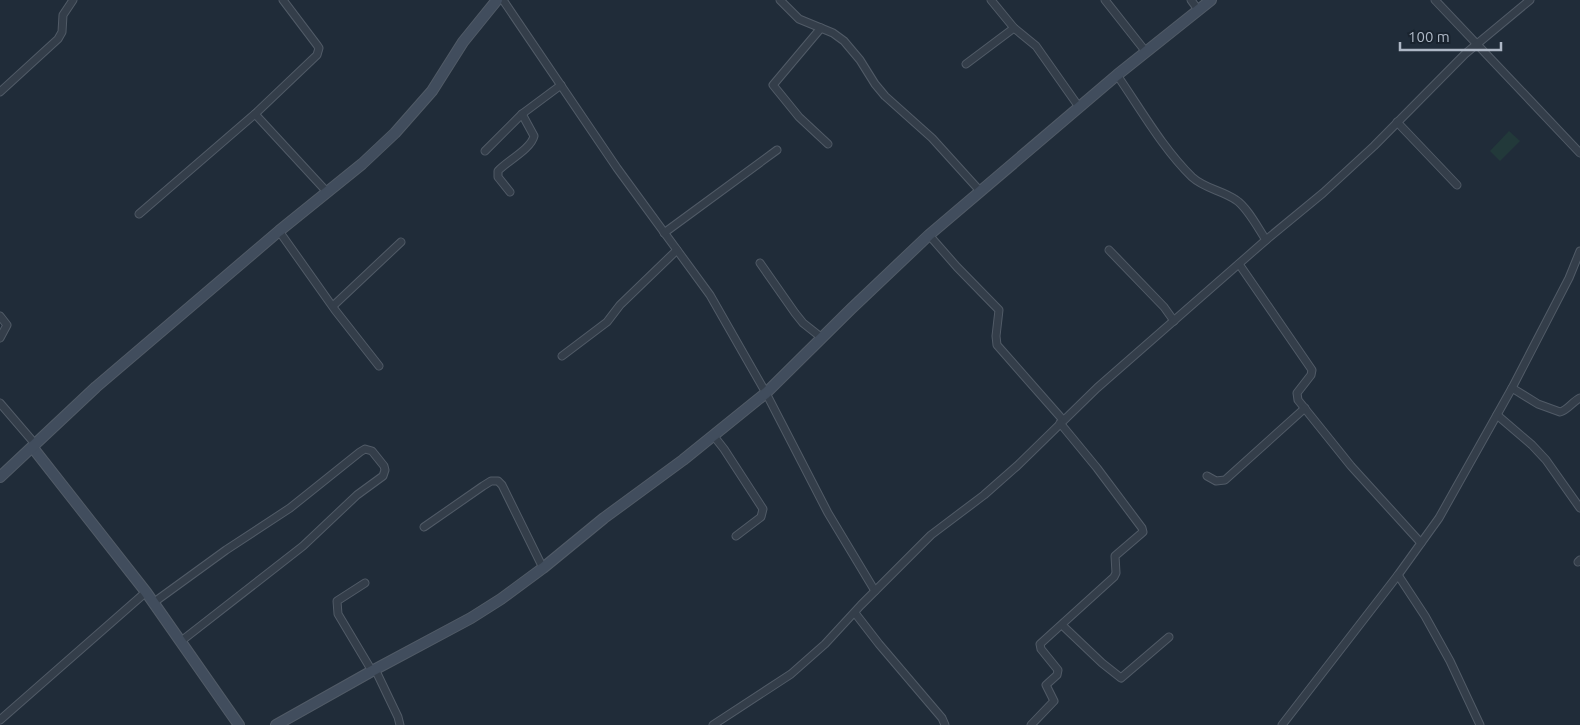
<svg xmlns="http://www.w3.org/2000/svg" width="1580" height="725" font-family="Ubuntu,sans-serif">
<rect width="100%" height="100%" fill="#202c39"/>
<path fill="#22393a" d="M1509 131 1520 141 1500 161 1490 151Z"/>
<g fill="none" stroke-linecap="round" stroke-linejoin="round">
<g stroke="#515b67" stroke-width="9">
<g id="street">
<path d="M503 0 617 168 710 295 766 393 828 513 875 591"/>
<path d="M780 0 799 19 833 33 844 41 860 60 875 84 885 96 932 138 980 191"/>
<path d="M991 0 1014 28 1036 46 1079 107"/>
<path d="M1105 0 1146 52"/>
<path d="M1191 0 1199 11"/>
<path d="M1435 0 1580 153"/>
<path d="M821 28 773 85 799 117 828 144"/>
<path d="M966 64 1014 28"/>
<path d="M1117 75C1140 108 1163 149 1192 177 1205 189 1222 190 1236 200 1247 207 1258 228 1266 240"/>
<path d="M0 92 58 39 62 32 63 15 73 0"/>
<path d="M255 114 327 192"/>
<path d="M1397 122 1457 185"/>
<path d="M485 151 522 114 561 85"/>
<path d="M510 192 498 177V171C507 161 531 149 534 136L522 114"/>
<path d="M139 214 255 114 317 55 319 48 317 45 283 0"/>
<path d="M279 231 335 310 379 366"/>
<path d="M664 233 777 150"/>
<path d="M929 235 957 267 999 310 996 336 997 345 1063 420"/>
<path d="M1109 250 1164 307 1174 321"/>
<path d="M760 263 795 313 803 323 822 338"/>
<path d="M1239 264 1312 370 1311 375 1297 393 1298 400 1351 466 1421 543"/>
<path d="M333 306 401 242"/>
<path d="M0 338 7 325 0 316"/>
<path d="M562 356 607 322 620 305 677 250"/>
<path d="M1512 388 1538 404 1560 412C1568 410 1572 402 1580 398"/>
<path d="M0 403 36 445"/>
<path d="M1497 415 1532 445 1546 460 1580 508"/>
<path d="M713 435 724 449 763 509 761 517 736 536"/>
<path d="M1207 476 1216 481 1225 480 1305 408"/>
<path d="M424 527 483 486 491 481H498L502 485 543 568"/>
<path d="M1578 562 1580 560"/>
<path d="M1398 575 1425 616 1450 661 1480 725"/>
<path d="M365 583 337 601 338 614 372 671"/>
<path d="M153 603 226 550 290 508 360 452 365 449 372 451 384 466 385 470 383 476 357 495 303 546 180 642"/>
<path d="M855 613 879 644 942 718 945 725"/>
<path d="M1062 625 1102 663 1121 678 1169 637"/>
<path d="M375 669 398 717 400 725"/>
<path d="M0 720 146 592"/>
<path d="M713 725 791 674 825 644 861 605 931 535 984 495 1017 466 1097 388 1266 240 1323 193 1374 146 1465 54 1530 0"/>
<path d="M1031 725 1054 701 1046 685 1057 675 1058 670 1041 649 1040 644 1114 577 1116 573 1115 556 1143 532 1142 528 1097 468 1060 423"/>
<path d="M1282 725 1398 575 1439 518 1512 388 1569 278 1580 251"/>
</g>
</g>
<g stroke="#515b67" stroke-width="12">
<g id="secondary">
<path d="M33 448 146 592 239 725"/>
<path d="M0 477 96 387 279 231 362 164 395 133 432 91 463 42 497 0"/>
<path d="M276 725 372 671 471 618 501 599 543 568 604 518 683 460 766 393 851 309 929 235 1117 75 1211 0"/>
</g>
</g>
<use href="#street" stroke="#343e4a" stroke-width="7"/>
<use href="#secondary" stroke="#414d5d" stroke-width="10"/>
</g>
<path d="M1400 42v8h101v-8" fill="none" stroke="#aeb8c6" stroke-width="2.5"/>
<text x="1408" y="42" font-size="15" fill="#aeb8c6" stroke="#19232e" stroke-width="4" paint-order="stroke">100 m</text>
</svg>
